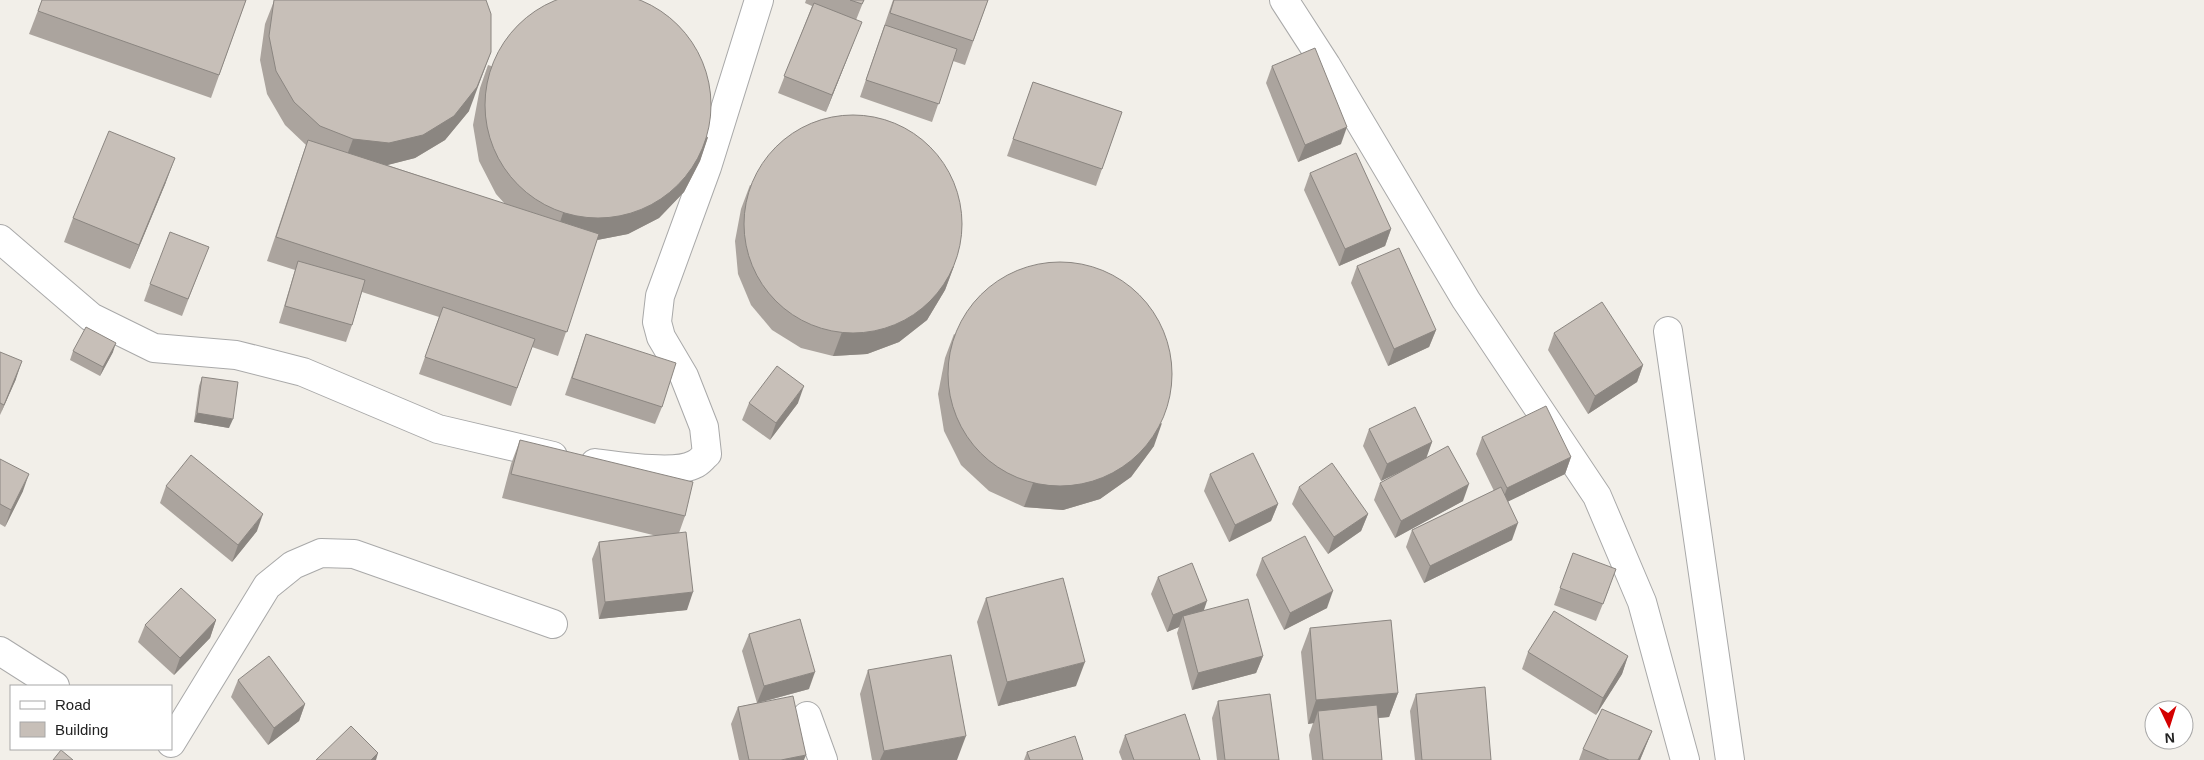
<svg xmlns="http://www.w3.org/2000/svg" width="2204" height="760" font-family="Arial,sans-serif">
<rect width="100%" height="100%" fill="#f2efe9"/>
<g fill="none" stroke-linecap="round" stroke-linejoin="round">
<g stroke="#a9a9a9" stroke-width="30">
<g id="minor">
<path d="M1284 0 1326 65 1466 300 1597 496 1642 602 1685 760"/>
<path d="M0 239 91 317 154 348 236 355 303 372 438 429 553 456"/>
<path d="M1668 331 1730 760"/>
<path d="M595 463C617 466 676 475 695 464 700 462 703 457 707 454L704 427 695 404 684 376 661 337 657 322 660 296 707 167 759 0"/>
<path d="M0 651 55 686"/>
<path d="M807 716 823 760"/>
<path d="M171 743 267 586 293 565 321 553 354 554 553 624"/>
</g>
</g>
<use href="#minor" stroke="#fff" stroke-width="28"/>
</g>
<g fill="#aba49e">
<path d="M42 0H246L211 98 29 34Z"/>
<path d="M806 0H864L856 20 855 39 826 112 778 93 812 6 805 3Z"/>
<path d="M893 0H988L965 65 953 61 932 122 860 97Z"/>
<path d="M274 1 469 111 445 140 415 158 387 165 505 204 496 194 479 161 473 125 480 88 488 65 708 137 700 161 684 192 659 218 628 234 597 240 558 356 532 347 511 406 419 374 439 317 362 292 352 325 346 342 279 323 295 270 267 261 306 145 285 125 267 94 260 60 265 24Z"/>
<path d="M1272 66 1341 144 1298 162 1266 83Z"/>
<path d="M1033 82 1122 112 1096 186 1007 156Z"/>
<path d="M1310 173 1391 229 1385 246 1339 266 1304 190Z"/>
<path d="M166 182 130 269 64 242 73 218Z"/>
<path d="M750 185 954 266 945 290 927 320 899 342 867 354 833 356 801 348 772 330 751 305 738 274 735 241 741 209Z"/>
<path d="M202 264 182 316 144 301 150 284Z"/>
<path d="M1357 266 1436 330 1429 347 1388 366 1351 283Z"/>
<path d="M1554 333 1643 365 1637 382 1588 414 1548 350Z"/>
<path d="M586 334 662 407 655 424 565 395Z"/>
<path d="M954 334 1154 446 1131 477 1100 499 1063 510 1024 507 989 491 961 465 944 431 938 394 945 358Z"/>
<path d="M73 351 113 352 100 376 70 360Z"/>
<path d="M0 352 16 379 0 415Z"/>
<path d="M202 377 229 428 194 422 199 386Z"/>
<path d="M749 403H798L770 440 742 420Z"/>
<path d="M1369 429 1432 442 1426 457 1463 501 1395 538 1374 500 1380 483 1398 473 1381 481 1363 446Z"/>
<path d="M1482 437 1571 457 1565 474 1508 501 1512 540 1424 583 1406 547 1412 530 1494 491 1476 454Z"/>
<path d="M520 440 685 516 679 533 687 610 599 619 592 559 599 542 657 536 502 498 511 464Z"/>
<path d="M0 459 23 491 5 527 0 524Z"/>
<path d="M1210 474 1278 504 1271 521 1229 542 1204 491Z"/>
<path d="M166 486 257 531 232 562 160 503Z"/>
<path d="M1299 487 1368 514 1361 531 1328 554 1292 504Z"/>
<path d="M1573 553 1610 586 1596 621 1554 605Z"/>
<path d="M1262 558 1327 608 1284 630 1256 575Z"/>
<path d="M1158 577 1204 610 1263 656 1256 673 1192 690 1177 633 1179 627 1167 632 1151 594Z"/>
<path d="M986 598 1076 686 998 706 977 622Z"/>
<path d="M216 620 210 638 174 675 138 642 145 625Z"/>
<path d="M1310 628 1398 693 1389 717 1378 718 1382 760H1312L1309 735 1313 723 1308 724 1301 652Z"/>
<path d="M749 634 809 689 762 702 804 760H739L731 724 738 707 757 703 742 651Z"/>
<path d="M1528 652 1628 656 1622 674 1596 715 1522 669Z"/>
<path d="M868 670 957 760H872L860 694Z"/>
<path d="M238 680 305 704 299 721 268 745 231 697Z"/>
<path d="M1416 694 1491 760H1415L1410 711Z"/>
<path d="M1218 701 1279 760H1217L1212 718Z"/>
<path d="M1652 731 1640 760H1579L1583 749Z"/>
<path d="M1125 735 1200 760H1122L1119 752Z"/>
<path d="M1027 752 1083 760H1024Z"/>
</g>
<g fill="#8b8681">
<path d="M862 22 855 39 826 112 832 95Z"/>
<path d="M491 52 469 111 445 140 415 158 380 167 344 163 353 139Z"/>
<path d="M1347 127 1341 144 1298 162 1305 145Z"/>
<path d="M708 137 700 161 684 192 659 218 628 234 592 241 555 237 563 213Z"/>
<path d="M175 158 166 182 130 269 139 245Z"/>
<path d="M1391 229 1385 246 1339 266 1345 249Z"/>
<path d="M954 266 945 290 927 320 899 342 867 354 833 356 842 332Z"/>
<path d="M1436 330 1429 347 1388 366 1394 349Z"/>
<path d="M116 343 113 352 100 376 103 367Z"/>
<path d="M22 361 16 379 0 415 4 405Z"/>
<path d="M1643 365 1637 382 1588 414 1595 396Z"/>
<path d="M804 386 798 403 770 440 776 423Z"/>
<path d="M197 413 233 419 229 428 194 422Z"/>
<path d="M1162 423 1154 446 1131 477 1100 499 1063 510 1024 507 1033 483Z"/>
<path d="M1432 442 1426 459 1381 481 1387 464Z"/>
<path d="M1571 457 1565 474 1501 505 1507 488Z"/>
<path d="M29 474 23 491 5 527 11 510Z"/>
<path d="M1469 484 1463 501 1395 538 1401 521Z"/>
<path d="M1278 504 1271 521 1229 542 1235 525Z"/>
<path d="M263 514 257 531 232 562 238 545Z"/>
<path d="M1368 514 1361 531 1328 554 1334 537Z"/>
<path d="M1518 523 1512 540 1424 583 1430 566Z"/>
<path d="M1333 591 1327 608 1284 630 1290 613Z"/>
<path d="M693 592 687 610 599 619 605 602Z"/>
<path d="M1207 601 1201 619 1183 616 1179 627 1167 632 1173 615Z"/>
<path d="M216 620 210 638 174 675 180 658Z"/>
<path d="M1263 656 1256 673 1192 690 1198 673Z"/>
<path d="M1628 656 1622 674 1596 715 1603 698Z"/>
<path d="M1085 662 1076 686 998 706 1007 682Z"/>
<path d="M815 672 809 689 757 703 764 686Z"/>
<path d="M1398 693 1389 717 1319 723 1318 711 1314 723 1308 724 1316 700Z"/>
<path d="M305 704 299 721 268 745 274 728Z"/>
<path d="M1652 731 1640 760H1638Z"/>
<path d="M966 736 957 760H880L884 751Z"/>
<path d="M378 753 376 760H371Z"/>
<path d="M806 755 804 760H781Z"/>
</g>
<g fill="#c7bfb8" stroke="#8b8681">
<circle cx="598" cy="105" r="113"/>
<path d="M42 0H246L219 75 38 11Z"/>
<path d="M274 0H486L491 14V52L477 87 454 116 423 135 389 143 353 139 320 126 294 102 276 71 269 36Z"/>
<path d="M850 0H864L862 4Z"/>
<path d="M894 0H988L973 41 890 13Z"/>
<path d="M814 3 862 22 832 95 784 76Z"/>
<path d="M885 25 957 49 939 104 866 80Z"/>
<path d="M1315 48 1347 127 1305 145 1272 66Z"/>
<path d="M1033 82 1122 112 1102 169 1013 139Z"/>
<circle cx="853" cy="224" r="109"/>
<path d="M109 131 175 158 139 245 73 218Z"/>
<path d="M308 140 599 234 567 332 276 237Z"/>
<path d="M1356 153 1391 229 1345 249 1310 173Z"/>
<path d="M170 232 209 247 188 299 150 284Z"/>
<path d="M1399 248 1436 330 1394 349 1357 266Z"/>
<path d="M298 261 365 280 352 325 285 306Z"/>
<circle cx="1060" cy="374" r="112"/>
<path d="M1602 302 1643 365 1595 396 1554 333Z"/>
<path d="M443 307 535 339 517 388 425 357Z"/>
<path d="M86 327 116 343 103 367 73 351Z"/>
<path d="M586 334 676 363 662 407 572 378Z"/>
<path d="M0 352 22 361 4 405 0 403Z"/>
<path d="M777 366 804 386 776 423 749 403Z"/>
<path d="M202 377 238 382 233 419 197 413Z"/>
<path d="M1546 406 1571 457 1507 488 1482 437Z"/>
<path d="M1415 407 1432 442 1387 464 1369 429Z"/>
<path d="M520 440 693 482 685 516 511 474Z"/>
<path d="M1448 446 1469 484 1401 521 1380 483Z"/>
<path d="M1253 453 1278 504 1235 525 1210 474Z"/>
<path d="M191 455 263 514 238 545 166 486Z"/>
<path d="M0 459 29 474 11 510 0 504Z"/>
<path d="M1332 463 1368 514 1334 537 1299 487Z"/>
<path d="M1501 487 1518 523 1430 566 1412 530Z"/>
<path d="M686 532 693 592 605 602 599 542Z"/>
<path d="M1305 536 1333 591 1290 613 1262 558Z"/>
<path d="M1573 553 1616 569 1603 604 1560 588Z"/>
<path d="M1192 563 1207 601 1173 615 1158 577Z"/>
<path d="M1063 578 1085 662 1007 682 986 598Z"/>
<path d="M181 588 216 620 180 658 145 625Z"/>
<path d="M1248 599 1263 656 1198 673 1183 616Z"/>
<path d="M1554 611 1628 656 1603 698 1528 652Z"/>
<path d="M800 619 815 672 764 686 749 634Z"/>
<path d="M1391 620 1398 693 1316 700 1310 628Z"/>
<path d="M951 655 966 736 884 751 868 670Z"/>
<path d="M269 656 305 704 274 728 238 680Z"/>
<path d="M1485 687 1491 760H1422L1416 694Z"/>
<path d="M1270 694 1279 760H1225L1218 701Z"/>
<path d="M793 696 806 755 781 760H749L738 707Z"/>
<path d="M1377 705 1382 760H1323L1318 711Z"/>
<path d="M1602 709 1652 731 1638 760H1609L1583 749Z"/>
<path d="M1185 714 1200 760H1134L1125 735Z"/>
<path d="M351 726 378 753 371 760H316Z"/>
<path d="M1075 736 1083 760H1030L1027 752Z"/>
<path d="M61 750 73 760H53Z"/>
</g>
<rect x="10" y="685" width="162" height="65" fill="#ffffff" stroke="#a7a7a7"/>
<rect x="20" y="701" width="25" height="8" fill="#ffffff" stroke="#a7a7a7"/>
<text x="55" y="710" font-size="15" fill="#222222">Road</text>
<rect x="20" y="722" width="25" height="15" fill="#c7bfb8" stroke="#a7a7a7"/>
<text x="55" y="735" font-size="15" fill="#222222">Building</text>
<g transform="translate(2169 725) rotate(176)"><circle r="24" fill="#ffffff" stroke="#a7a7a7"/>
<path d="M0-4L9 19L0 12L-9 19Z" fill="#d40000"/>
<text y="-8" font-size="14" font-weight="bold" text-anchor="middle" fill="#222222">N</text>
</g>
</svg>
